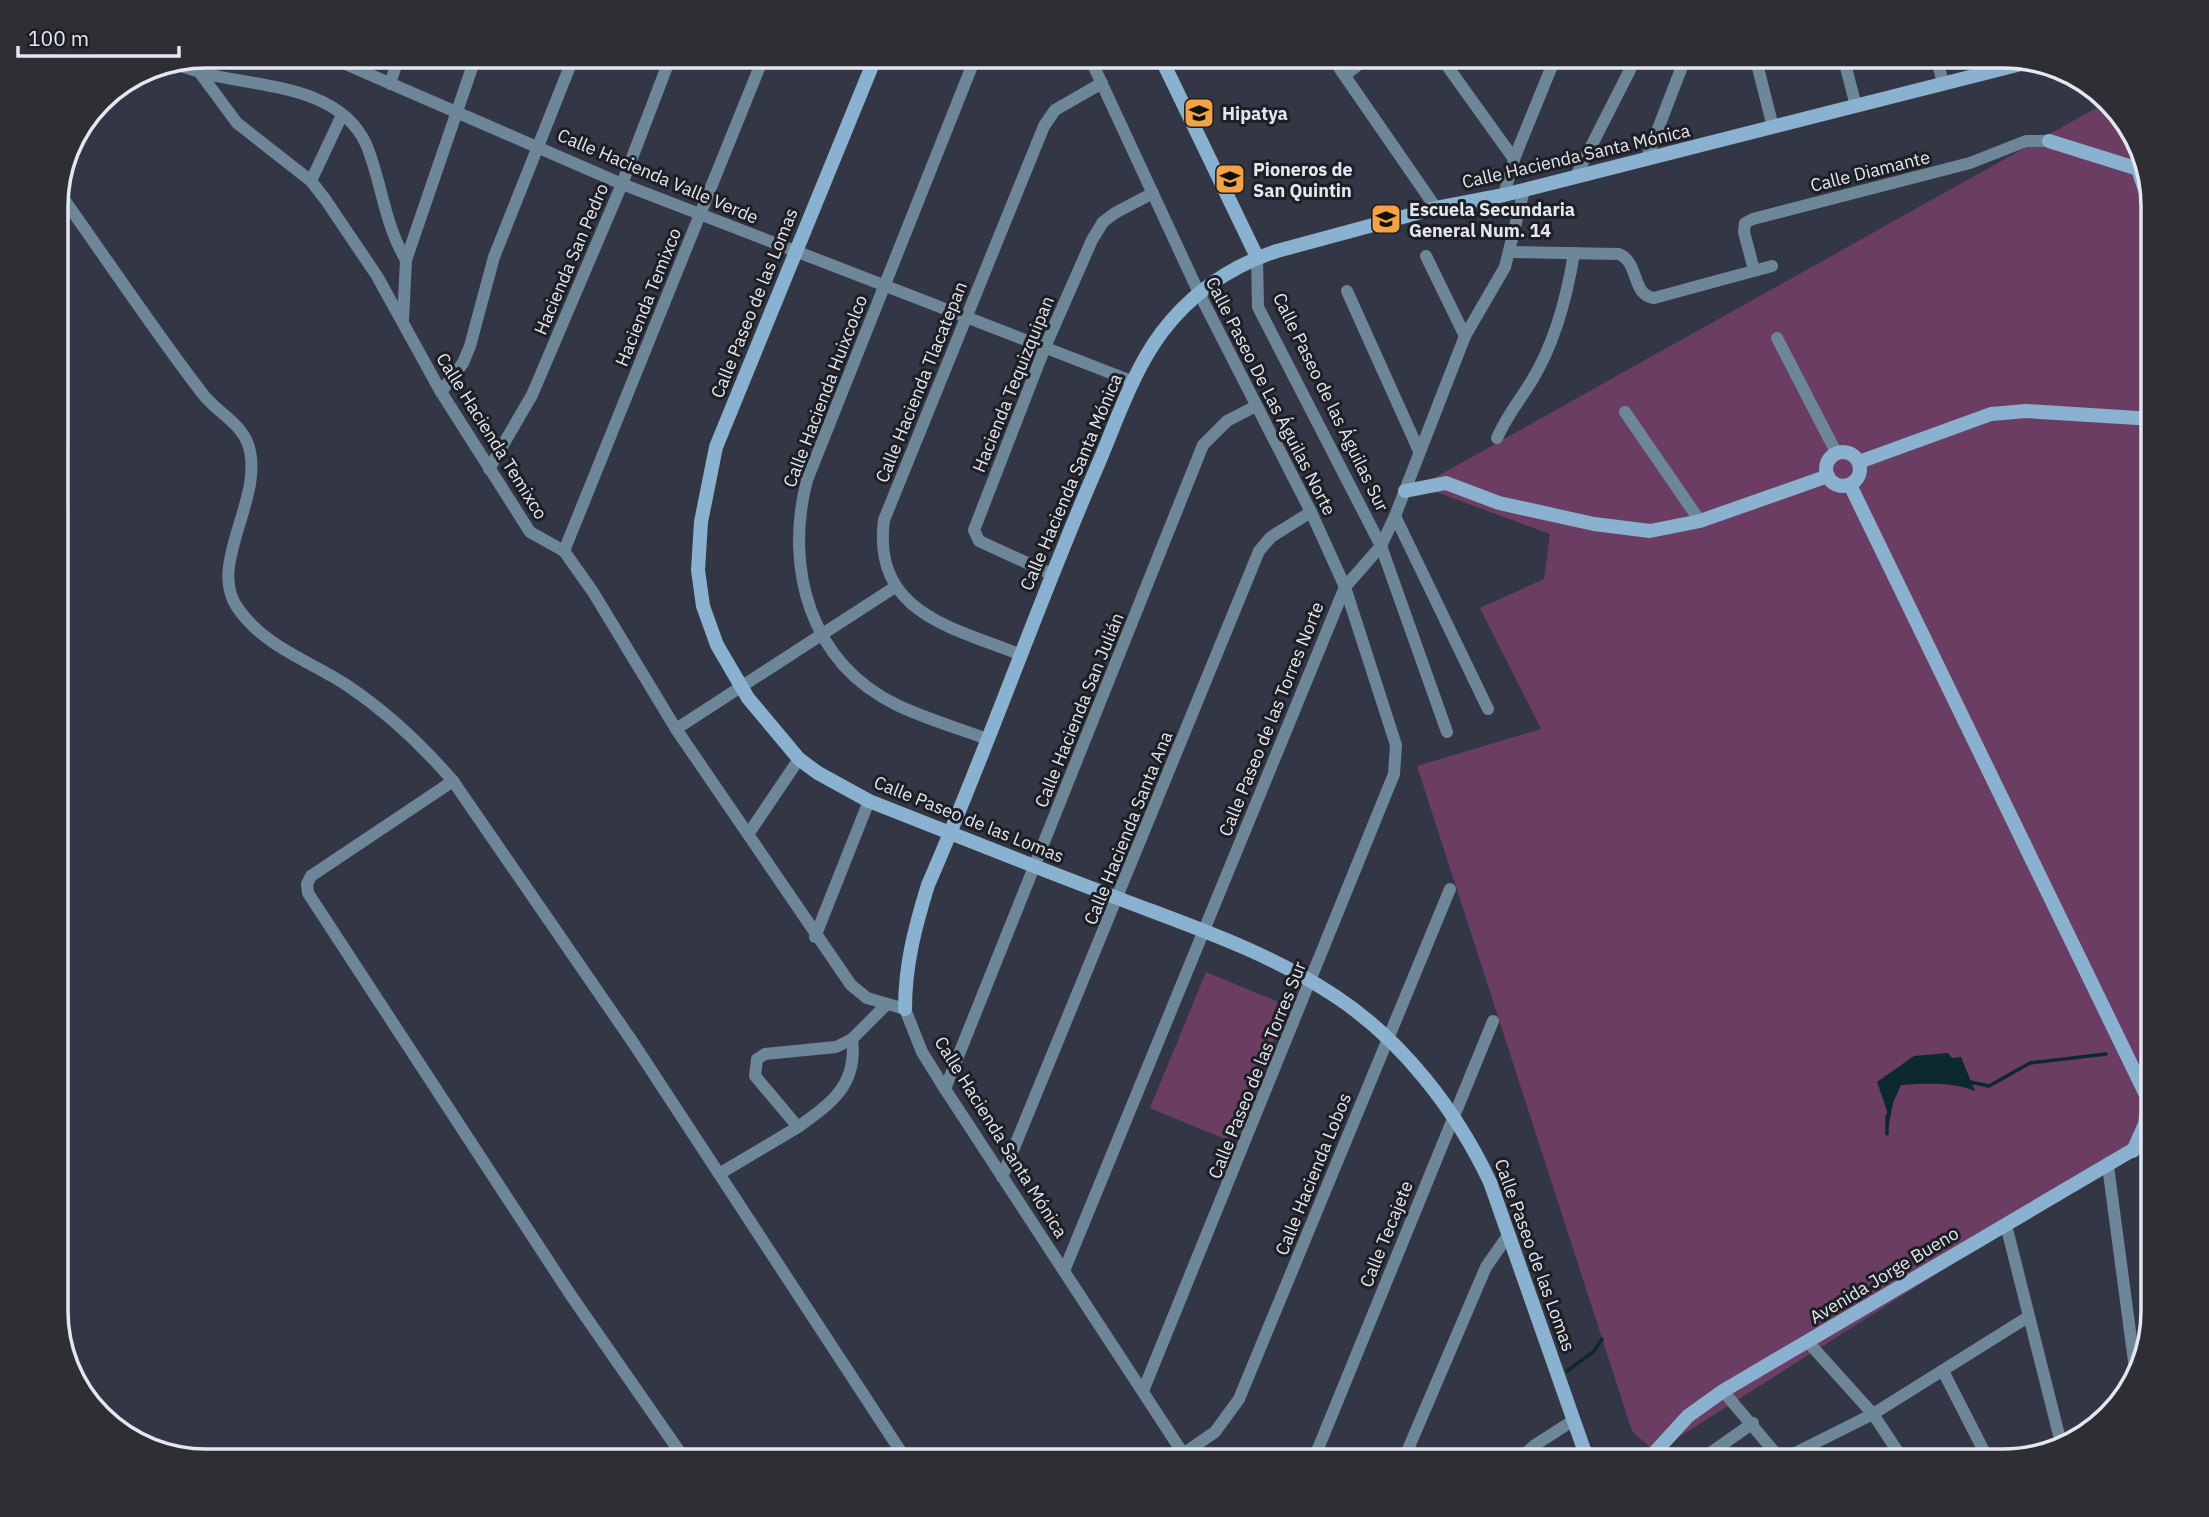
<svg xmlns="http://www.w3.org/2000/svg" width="2209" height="1517" font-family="'IBM Plex Sans',sans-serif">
<rect width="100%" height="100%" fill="#333745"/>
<g fill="#6b3d62">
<path d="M2105 103 2137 139 2153 206V1137L1655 1452 1632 1431 1417 766 1541 729 1480 608 1544 579 1550 534 1420 486Z"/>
<path d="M1206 972 1288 1006 1232 1142 1150 1108Z"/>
</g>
<path fill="#0c292e" d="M1948 1053 1952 1058 1961 1057 1975 1091C1955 1082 1923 1083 1901 1085L1893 1103 1887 1134V1111L1877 1082 1914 1056Z"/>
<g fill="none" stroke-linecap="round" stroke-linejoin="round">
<g stroke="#0c292e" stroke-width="3.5">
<path d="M1970 1082 1989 1086 2030 1063 2106 1054"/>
<path d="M1887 1134V1116"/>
<path d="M1567 1371 1593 1352 1602 1339"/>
</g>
<g stroke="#6d8698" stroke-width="12">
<path d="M327 56 622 184 1134 382"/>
<path d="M554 56 570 64"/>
<path d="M976 56 807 480C784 568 810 663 897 705 926 719 958 728 987 739"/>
<path d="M1089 56 1199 293 1311 512 1345 587 1396 745 1394 774 1143 1391"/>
<path d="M1331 56 1436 208"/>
<path d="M1440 56 1514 159"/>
<path d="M1755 56 1773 127"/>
<path d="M1843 56 1856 106"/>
<path d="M1936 56 1943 83"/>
<path d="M170 63C185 67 200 73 216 76 268 87 341 89 366 144 382 182 384 224 406 260"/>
<path d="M200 73 237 123 311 181 325 199 377 276 441 392 530 532 564 551 593 592 676 729 851 985 867 998 905 1009 922 1052 945 1089 1188 1461"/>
<path d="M1345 75 1370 56"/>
<path d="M390 84 399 56"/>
<path d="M1646 160 1686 56"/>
<path d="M1576 176 1637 56"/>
<path d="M311 181 342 115"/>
<path d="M58 191C106 258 152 328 202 393 215 411 240 422 248 444 266 497 207 563 237 607 265 648 309 660 348 686 388 713 422 745 453 781L634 1044 907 1461"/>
<path d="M1504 195 1514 159 1556 56"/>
<path d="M1511 252 1619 254C1640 263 1631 295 1654 298L1772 266"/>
<path d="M1426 256 1465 336"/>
<path d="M1257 257 1258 307 1381 546 1447 732"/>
<path d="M1754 270 1744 232 1745 223 1753 219 1970 163 2026 141H2049"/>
<path d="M1347 291 1419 451"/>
<path d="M403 320 406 260 476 56"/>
<path d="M1777 338 1837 454"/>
<path d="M441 392 463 363 470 346 494 257 574 56"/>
<path d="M1625 412 1700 521"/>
<path d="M1497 438C1506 417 1519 401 1531 382 1555 343 1567 297 1574 253"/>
<path d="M489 469 532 395 622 184 671 56"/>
<path d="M1395 516 1488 709"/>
<path d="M564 551 764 56"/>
<path d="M1051 574 979 541 974 530 1045 347 1092 240 1103 222 1115 213 1153 193"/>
<path d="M1021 655C952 627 872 613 884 520L1044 126 1055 110 1102 83"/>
<path d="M676 729 895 587"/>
<path d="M453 781 311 876 307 884 308 893 570 1294 686 1461"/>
<path d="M749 833 799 759"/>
<path d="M815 937 869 801"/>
<path d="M945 1089 1203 445 1227 421 1256 406"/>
<path d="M798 1127C832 1103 858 1084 852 1039"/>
<path d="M2108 1166 2135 1369"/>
<path d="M719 1174 798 1127 755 1076 757 1059 765 1054 836 1047 852 1039 886 1005"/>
<path d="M1002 1177 1259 551 1271 537 1311 512"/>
<path d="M2006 1225 2062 1447"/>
<path d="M1064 1271 1345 587 1381 546 1395 516 1465 336 1505 267 1524 190"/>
<path d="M1808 1342 1873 1414 1904 1461"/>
<path d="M1943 1371 1989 1461"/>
<path d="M1723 1391 1782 1461"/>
<path d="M1183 1454 1215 1432 1239 1399 1450 889"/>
<path d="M1781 1460 1873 1414 2028 1317"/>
<path d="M1313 1461 1493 1021"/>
<path d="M1403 1461 1486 1267 1509 1234"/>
<path d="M1517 1461 1535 1445 1574 1420"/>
<path d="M1699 1461 1753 1423"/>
</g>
<g stroke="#8ab1cf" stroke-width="14">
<path d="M876 56 716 447 701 522 698 570 703 606 717 645 748 698 799 759 818 773 869 801C948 832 1027 864 1107 894 1184 924 1266 950 1335 996 1402 1040 1456 1110 1490 1182L1588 1461"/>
<path d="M1160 56 1257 257"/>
<path d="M2049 141 2145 171"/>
<path d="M2139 172 2153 214"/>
<circle cx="1843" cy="469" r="17"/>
<path d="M1859 462 1991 414 2026 411 2153 419"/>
<path d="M1850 485 2148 1099 2145 1124 2133 1151"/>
<path d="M1405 491 1446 483 1499 503 1594 524 1650 531 1700 521 1828 476"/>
<path d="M905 1009C905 965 915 927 928 885 987 750 1035 611 1093 476 1114 429 1131 373 1162 332 1191 294 1231 266 1277 251L1436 208 1504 195 2025 63"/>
<path d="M1647 1461 1688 1416 1723 1391 2153 1138"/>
</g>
</g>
<defs>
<g id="school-square" transform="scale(1.575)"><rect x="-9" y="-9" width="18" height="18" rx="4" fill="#f4a344" stroke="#1d1f25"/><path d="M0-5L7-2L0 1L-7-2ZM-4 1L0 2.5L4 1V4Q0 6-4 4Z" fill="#111"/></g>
</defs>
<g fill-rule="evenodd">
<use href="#school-square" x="1199" y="113"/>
<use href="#school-square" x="1230" y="179"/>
<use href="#school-square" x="1386" y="219"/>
</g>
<g text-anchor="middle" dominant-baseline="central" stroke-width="6" stroke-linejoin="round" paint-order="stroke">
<g font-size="18" font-weight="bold" fill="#e4e7f0" stroke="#1d1f25" text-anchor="start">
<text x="1222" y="113">Hipatya</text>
<text x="1253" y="169">Pioneros de<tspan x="1253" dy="21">San Quintin</tspan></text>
<text x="1409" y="209">Escuela Secundaria<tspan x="1409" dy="21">General Num. 14</tspan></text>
</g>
<g font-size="18" fill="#e4e7f0" stroke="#1d1f25">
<text transform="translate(1576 156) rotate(-13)">Calle Hacienda Santa Mónica</text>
<text transform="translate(1870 171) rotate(-14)">Calle Diamante</text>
<text transform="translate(658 176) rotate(23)">Calle Hacienda Valle Verde</text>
<text transform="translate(571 259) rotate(-67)">Hacienda San Pedro</text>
<text transform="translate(648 297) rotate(-68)">Hacienda Temixco</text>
<text transform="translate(754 303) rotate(-68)">Calle Paseo de las Lomas</text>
<text transform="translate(921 382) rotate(-68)">Calle Hacienda Tlacatepan</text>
<text transform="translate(1013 384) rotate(-68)">Hacienda Tequizquipan</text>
<text transform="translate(825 391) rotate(-69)">Calle Hacienda Huixcolco</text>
<text transform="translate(1271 396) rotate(63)">Calle Paseo De Las Águilas Norte</text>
<text transform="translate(1331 402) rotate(64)">Calle Paseo de las Águilas Sur</text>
<text transform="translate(492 436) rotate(58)">Calle Hacienda Temixco</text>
<text transform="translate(1071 482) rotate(-67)">Calle Hacienda Santa Mónica</text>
<text transform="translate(1079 710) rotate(-68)">Calle Hacienda San Julián</text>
<text transform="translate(1271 719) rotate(-68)">Calle Paseo de las Torres Norte</text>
<text transform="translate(969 819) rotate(22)">Calle Paseo de las Lomas</text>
<text transform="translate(1128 828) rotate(-68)">Calle Hacienda Santa Ana</text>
<text transform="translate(1257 1070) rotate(-68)">Calle Paseo de las Torres Sur</text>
<text transform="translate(1001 1137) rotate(58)">Calle Hacienda Santa Mónica</text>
<text transform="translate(1313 1174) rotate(-68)">Calle Hacienda Lobos</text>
<text transform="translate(1386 1234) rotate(-68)">Calle Tecajete</text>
<text transform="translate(1535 1255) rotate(70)">Calle Paseo de las Lomas</text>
<text transform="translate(1884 1275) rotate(-31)">Avenida Jorge Bueno</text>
</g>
</g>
<path d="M0 0H2209V1517H0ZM206 68H2003A138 138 0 0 1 2141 206V1311A138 138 0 0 1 2003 1449H206A138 138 0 0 1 68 1311V206A138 138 0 0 1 206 68Z" fill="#2d2f35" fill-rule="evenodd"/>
<path fill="none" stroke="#e4e7f0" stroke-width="3.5" d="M206 68H2003A138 138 0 0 1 2141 206V1311A138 138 0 0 1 2003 1449H206A138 138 0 0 1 68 1311V206A138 138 0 0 1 206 68Z"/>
<path d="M18 46v10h161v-10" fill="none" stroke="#e4e7f0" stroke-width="3.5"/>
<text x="28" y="46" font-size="21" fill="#e4e7f0" stroke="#1d1f25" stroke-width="5" paint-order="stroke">100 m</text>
</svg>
